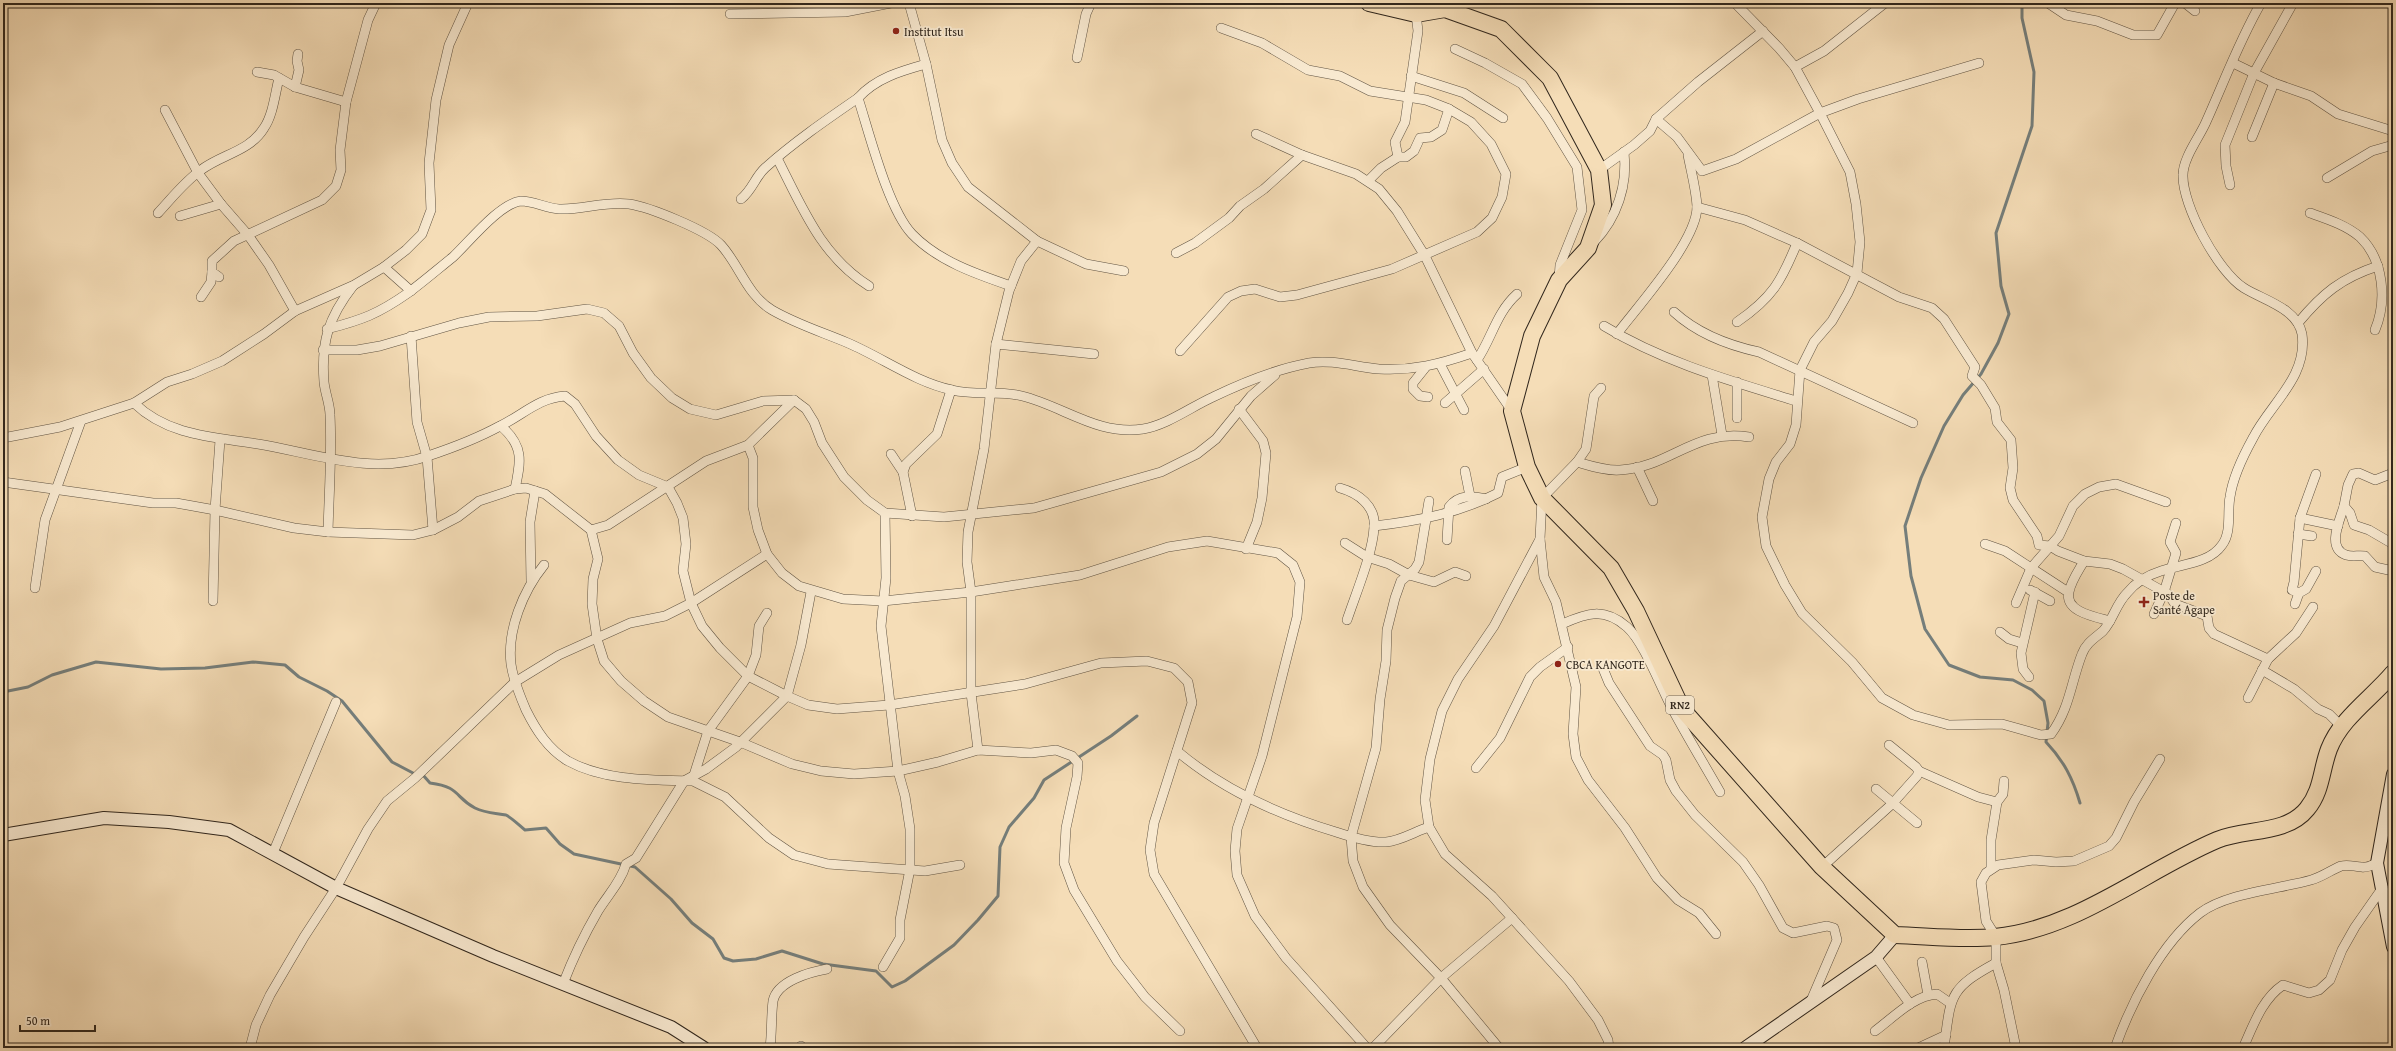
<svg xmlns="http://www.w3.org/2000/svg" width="2396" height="1051" font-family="'Gentium Book Plus',serif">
<rect width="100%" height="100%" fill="#f5ddb7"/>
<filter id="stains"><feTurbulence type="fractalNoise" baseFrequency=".005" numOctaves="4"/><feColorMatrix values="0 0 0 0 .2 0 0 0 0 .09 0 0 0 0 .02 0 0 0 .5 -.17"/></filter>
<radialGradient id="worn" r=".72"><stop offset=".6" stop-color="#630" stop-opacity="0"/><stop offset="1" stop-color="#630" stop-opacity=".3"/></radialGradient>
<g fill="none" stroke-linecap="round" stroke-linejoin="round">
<g stroke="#757e7b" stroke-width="3">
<path d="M2022 3V18L2034 72 2032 126 1996 233 2001 286 2009 314 1998 343 1981 374 1963 395 1944 426 1921 478 1905 526 1911 576 1925 629 1949 665 1980 677 2013 680 2032 690 2044 701 2048 723 2046 742C2064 761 2073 779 2080 803"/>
<path d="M3 692 28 687 52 675 96 662 161 669 205 668 253 662 285 665 299 677 327 691 342 701 392 762 413 773"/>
<path d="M423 775 430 783C461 787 454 797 475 808 485 813 495 813 506 815 512 818 520 826 525 830L546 828 560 844 574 854 635 867 671 899 692 923 713 939 724 958 733 961 756 959 782 951 823 964 876 971 892 987 905 981 954 945 978 920 998 896 1000 847 1009 827 1034 798 1044 780 1111 736 1137 716"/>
</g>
<g stroke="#615443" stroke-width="10">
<g id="street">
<path d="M909 3 926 64 942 140 952 163 968 187 1037 241 1086 264 1124 271"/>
<path d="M1735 3 1779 48 1795 67 1820 113 1850 172 1856 204 1860 242 1857 273 1848 293 1832 321 1814 342 1800 370 1796 425 1790 444 1776 462 1769 479 1762 517 1766 546 1785 585 1802 613 1852 662 1882 698 1913 715 1949 725 2002 724 2041 735 2051 734C2070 708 2071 682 2082 654 2086 643 2095 638 2103 631 2113 620 2116 604 2127 593 2135 583 2148 575 2161 571 2180 564 2209 564 2222 545 2232 532 2227 512 2230 497 2233 476 2243 456 2253 438 2270 404 2308 377 2302 334 2297 308 2263 300 2244 288 2218 272 2182 205 2183 175 2183 158 2199 138 2206 122 2224 82 2239 41 2261 3"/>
<path d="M2048 3 2066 15 2097 21 2133 35H2157L2175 3"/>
<path d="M2185 3 2195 11"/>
<path d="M1446 9 1461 3"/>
<path d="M730 14 845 12 891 3"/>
<path d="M1455 49 1485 63 1522 84 1547 118 1577 167 1582 210 1560 265 1559 279"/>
<path d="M1077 58 1086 14 1091 3"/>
<path d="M2233 63 2274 83 2311 96 2338 114 2393 131"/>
<path d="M1795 67 1824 51 1885 3"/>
<path d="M257 72 274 75 295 87 346 102"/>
<path d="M1411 76 1464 93 1503 118"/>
<path d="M295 87 299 70 297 61 298 54"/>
<path d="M858 98C869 132 888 209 912 234 938 261 976 274 1011 286"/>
<path d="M165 110 198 173 221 204 248 235 269 265 295 311"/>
<path d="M1656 119 1677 137 1702 171 1736 159 1820 113 1858 99 1979 63"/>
<path d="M1256 134 1302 155 1356 174 1379 189 1397 211 1425 256 1472 353 1512 411"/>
<path d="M2252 137 2274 83"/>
<path d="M1398 157 1395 142 1405 122 1418 31 1416 14"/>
<path d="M777 158C802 207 821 256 869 286"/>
<path d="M1599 170 1634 145 1650 131 1656 119 1698 82 1763 31"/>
<path d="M2327 178 2372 151 2393 145"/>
<path d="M1369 180 1381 168 1398 157H1406L1414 151 1420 138 1431 137 1442 130 1449 109"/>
<path d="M2230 185 2226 166 2225 145 2254 73 2293 3"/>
<path d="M741 199C753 189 755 177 765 168 794 142 826 120 858 98 876 78 901 71 926 64"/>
<path d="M1697 207 1745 220 1797 243 1899 297 1932 308 1944 319 1975 367 1972 376 1981 385 1995 408 1997 422 2011 440 2013 468 2010 488 2013 500 2037 536 2039 545 2050 546 2058 551 2084 561 2110 564 2123 569 2168 594 2175 604 2207 616 2209 628 2214 634 2268 659"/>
<path d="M158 213C172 198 184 182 201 170 222 154 249 152 264 128 273 115 275 94 279 78"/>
<path d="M2310 213C2327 219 2346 225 2360 237 2384 260 2387 301 2375 330"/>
<path d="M180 216 221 204"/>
<path d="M1594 242C1617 218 1628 185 1624 152"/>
<path d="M1176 253 1195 243 1229 218 1240 206 1264 189 1302 155"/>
<path d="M384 267 411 291"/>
<path d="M219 277 212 272V261L234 241 322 200 336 186 341 170 340 150 346 102 368 20 376 3"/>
<path d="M201 297 211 282 212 272"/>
<path d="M1674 312C1698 334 1727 345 1759 352L1913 423"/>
<path d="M1737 322C1772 298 1781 282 1797 243"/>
<path d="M2298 323C2322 294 2341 278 2378 266"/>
<path d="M1604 326C1663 362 1731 381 1796 401"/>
<path d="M327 329C362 320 378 314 408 293 423 282 438 269 453 257 469 242 500 203 521 201 533 201 546 208 559 209 582 210 605 201 629 204 649 207 707 230 721 245 740 266 747 295 772 310 796 324 822 332 848 343 883 358 915 382 952 390 975 396 1000 390 1022 396 1063 406 1098 436 1143 429 1167 425 1191 407 1213 397 1242 383 1277 369 1309 363 1332 359 1356 367 1379 369 1413 371 1440 364 1472 353"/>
<path d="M1617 334C1638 306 1698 240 1697 206 1696 189 1691 171 1688 155"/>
<path d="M411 336 417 422 427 457 433 530"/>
<path d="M996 344 1094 354"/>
<path d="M323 350H357L380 346 459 323 489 317 537 316 587 309 604 313 619 326 633 353 651 378 672 398 690 409 716 415 763 401 794 400 806 409 814 422 822 443 844 477 867 500 885 513 944 517 1034 508 1161 472 1197 454 1216 439 1251 396 1275 375"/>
<path d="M1180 351 1228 297 1241 291 1255 289 1280 297 1297 295 1392 269 1477 232 1492 218 1502 197 1506 174 1491 144 1471 122 1449 109 1426 100 1370 91 1340 76 1308 70 1262 43 1221 28"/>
<path d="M1477 360C1492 338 1496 313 1517 294"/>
<path d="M1440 364 1464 410"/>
<path d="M1425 368 1413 383V389L1420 396 1428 397"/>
<path d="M1712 375 1722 435"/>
<path d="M1737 382V418"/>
<path d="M1601 388 1594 396 1586 449 1577 462 1542 498 1540 539 1494 626 1458 679 1442 711 1430 759 1425 800 1429 827 1445 854 1492 896 1569 981 1598 1020 1608 1040 1609 1048"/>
<path d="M134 403C168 436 214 437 258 444 313 453 372 476 428 456 452 448 478 438 500 426 523 415 538 398 565 396L575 404 596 436 618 460 639 475 668 487 677 503 683 518 686 544 683 571 691 603 702 626 720 648 748 676 787 696 808 705 837 709 889 705 1025 684 1101 663 1147 661 1174 668 1188 682 1192 703 1154 823 1150 850 1154 874 1257 1048"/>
<path d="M1445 403 1484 369"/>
<path d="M1239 409 1263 441 1266 453 1262 498 1257 522 1246 549"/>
<path d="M501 426C524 446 521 461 515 489"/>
<path d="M3 438 60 427 134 403 167 382 192 374 222 361 264 334 295 311 354 285 384 267 406 250 422 234 431 210 429 163 436 100 449 45 468 3"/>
<path d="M748 445 753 458V507L758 530 767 554 782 573 799 586 843 599 883 601 971 592 1080 575 1168 547 1207 541 1278 553 1293 565 1300 582 1297 617 1262 756 1237 829 1235 851 1237 875 1255 916 1286 958 1367 1048"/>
<path d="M891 454 903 472"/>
<path d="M1577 462C1591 466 1606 471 1620 470 1669 468 1695 428 1749 437"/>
<path d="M1637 467 1653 501"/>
<path d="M1465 471 1470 496"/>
<path d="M2393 473 2375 480 2359 473 2353 474 2348 485 2344 506 2350 513 2354 525 2369 530 2393 544"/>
<path d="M3 482 153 503H176L215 510 294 528 328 532 413 535 433 530 458 517 479 501 515 489 526 488 545 494 591 530 598 559 593 579 592 604 597 639 604 661 621 681 644 701 668 717 740 742 792 764 821 771 854 774 898 771 938 762 978 750 1031 753 1056 750 1072 756 1078 763 1077 777 1066 828 1064 863 1074 890 1117 961 1145 997 1180 1031"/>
<path d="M1340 488C1358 493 1376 506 1374 527 1373 553 1356 593 1347 620"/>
<path d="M1429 501 1419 562 1415 569 1401 581 1395 598 1387 630 1386 661 1380 699 1376 748 1351 837 1353 861 1363 887 1390 925 1441 978 1499 1048"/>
<path d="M2344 506C2340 520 2326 548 2346 555 2352 557 2359 555 2365 556L2375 567 2393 571"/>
<path d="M912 516 903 472 906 464 937 434 951 390"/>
<path d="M2300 518 2338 526"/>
<path d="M1374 526C1418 521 1459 513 1498 493L1502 477 1527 467"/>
<path d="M591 530 608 525 706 461 748 445 794 400"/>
<path d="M328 532C329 493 332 454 330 415 330 404 325 393 324 382 321 342 328 318 353 286"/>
<path d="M2298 534 2312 536"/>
<path d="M1540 539 1544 577 1556 602 1576 687 1573 734 1576 757 1588 780 1625 828 1657 878 1678 900 1699 913 1716 934"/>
<path d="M1447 540 1449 507C1459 494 1472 496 1486 499"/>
<path d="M1345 543 1367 557 1389 564 1409 575 1434 582 1455 572 1466 576"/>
<path d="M1985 544 2005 551 2068 592"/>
<path d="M2084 561C2079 570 2071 581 2069 592 2064 612 2096 617 2110 621"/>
<path d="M544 565C523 591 507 630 511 664 513 679 520 696 526 710 536 730 548 749 568 761 604 781 652 780 693 781L725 797 769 838 794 855 828 864 925 871 960 865"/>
<path d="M2316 571 2306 589 2299 593 2292 590 2294 582 2300 518 2316 474"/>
<path d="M531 581 530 522 535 491"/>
<path d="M35 588 45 520 81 421"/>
<path d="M2030 590 2050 601"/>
<path d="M213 601 215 510 220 440"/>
<path d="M2016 603 2031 568 2059 536 2073 506 2085 494 2099 487 2116 484 2166 502"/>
<path d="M2295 604 2299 593"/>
<path d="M2154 614 2164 592 2176 553 2170 542 2176 523"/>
<path d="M1562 624C1587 613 1604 607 1627 627 1644 642 1661 688 1673 710 1688 738 1704 764 1720 792"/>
<path d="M2000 632 2009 639 2022 643"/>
<path d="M1602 666 1609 683 1650 746 1663 755 1666 760 1670 780 1676 791 1695 815 1743 862 1759 885 1783 928 1793 933 1827 926 1834 928 1837 940 1810 1003"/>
<path d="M2262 670 2294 689 2318 709 2329 714 2341 726"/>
<path d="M2029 677 2023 669 2021 653 2035 592"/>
<path d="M2248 698 2268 659 2296 633 2313 607"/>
<path d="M978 750 971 693V592L967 562 968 532 984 449 996 344 1009 291 1021 261 1037 241"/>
<path d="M1177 751C1222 789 1279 815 1336 832 1351 837 1370 843 1386 842 1400 841 1416 831 1429 827"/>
<path d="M1476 768 1500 738 1530 677 1540 667 1568 647"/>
<path d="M1919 771 1978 797 1997 802"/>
<path d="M694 775 708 731 748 676 756 655 759 626 767 613"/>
<path d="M1876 789 1917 823"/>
<path d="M273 853 336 702"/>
<path d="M1822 867 1892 804 1917 776 1919 771 1916 767 1889 745"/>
<path d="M1991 868V840L1997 802 2003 794 2004 781"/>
<path d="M1876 957 1910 1004"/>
<path d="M1922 962 1928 995"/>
<path d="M883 967 900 938V920L910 869V829L905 796 898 771 881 626 886 578 885 513"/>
<path d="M563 984C573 958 584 935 598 911 607 896 621 882 626 864L636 858 684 781 706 769 736 747 787 696 801 645 811 592"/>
<path d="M1875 1031C1894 1017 1913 996 1937 994L1950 1003"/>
<path d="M250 1048 256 1025 270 995 304 937 336 888 368 829 387 801 415 778 515 682 559 655 630 623 665 616 691 603 767 554"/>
<path d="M770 1048C772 1033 771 1017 773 1001 777 981 810 972 827 969"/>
<path d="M800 1048 801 1046"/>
<path d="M1373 1048 1441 978 1512 918"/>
<path d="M1918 1048 1946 1035"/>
<path d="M1944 1048C1951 996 1948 989 1996 963"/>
<path d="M2016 1048 2004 990 1996 963V937L1986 921 1981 882 1986 873 1998 865 2034 860 2056 862 2074 861 2109 846 2116 838 2134 802 2160 759"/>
<path d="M2115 1048C2131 1003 2161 943 2200 913 2226 893 2279 889 2311 880 2322 877 2331 870 2341 866 2349 864 2355 867 2362 867 2367 868 2372 865 2377 863"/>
<path d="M2243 1048C2253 1026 2262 999 2283 985L2309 993 2319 990 2330 980 2342 950 2355 927 2383 887"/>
</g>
</g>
<g stroke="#30261c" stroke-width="14">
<g id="secondary">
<path d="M2393 774 2377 863 2393 947"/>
<path d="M3 835 104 818 169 822 229 830 336 888 493 956 671 1027 704 1048"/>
<path d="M1745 1048 1876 957 1895 935"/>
</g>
</g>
<g stroke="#30261c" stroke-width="18">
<path id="highway" d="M1369 3 1416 14 1445 9 1501 29 1550 78 1599 170 1603 205 1588 248 1559 280 1532 336 1512 411 1527 467 1542 498 1611 568 1636 611 1682 709 1822 867 1895 935C1928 936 1962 940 1995 937 2077 929 2144 871 2217 840 2245 828 2286 835 2307 809 2322 791 2321 770 2329 749 2341 718 2372 698 2393 673"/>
</g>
<use href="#street" stroke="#f8e9d0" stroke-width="9"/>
<use href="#secondary" stroke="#f8e9d0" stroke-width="12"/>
<use href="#highway" stroke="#f5ddb7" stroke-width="16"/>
</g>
<g fill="#8f2418" stroke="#f8e9d0" stroke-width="1.5">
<circle cx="896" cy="31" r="4"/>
<path d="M2142 596h4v4h4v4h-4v4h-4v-4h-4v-4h4z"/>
<circle cx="1558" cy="664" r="4"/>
</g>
<g text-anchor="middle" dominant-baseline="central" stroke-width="3.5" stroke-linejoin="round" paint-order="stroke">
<rect fill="#f8e9d0" stroke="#6c6052" stroke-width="1" x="1666" y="696" width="28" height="18" rx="3"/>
<g font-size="11" font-weight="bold" fill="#30261c">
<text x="1680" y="705">RN2</text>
</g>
<g font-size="12" fill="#30261c" stroke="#f8e9d0" text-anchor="start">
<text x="904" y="31">Institut Itsu</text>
<text x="2153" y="595">Poste de<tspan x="2153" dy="14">Santé Agape</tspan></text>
<text x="1566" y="664">CBCA KANGOTE</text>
</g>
</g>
<rect width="2396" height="1051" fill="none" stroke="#f5ddb7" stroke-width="16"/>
<rect x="4" y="4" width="2388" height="1043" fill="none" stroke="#30261c" stroke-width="2"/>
<rect x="8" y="8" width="2380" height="1035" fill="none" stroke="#30261c"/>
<path d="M20 1025v6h75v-6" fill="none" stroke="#30261c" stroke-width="2"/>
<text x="26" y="1025" font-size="12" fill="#30261c" stroke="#f8e9d0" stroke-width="3" paint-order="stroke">50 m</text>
<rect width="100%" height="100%" filter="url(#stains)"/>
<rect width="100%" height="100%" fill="url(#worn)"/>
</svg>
